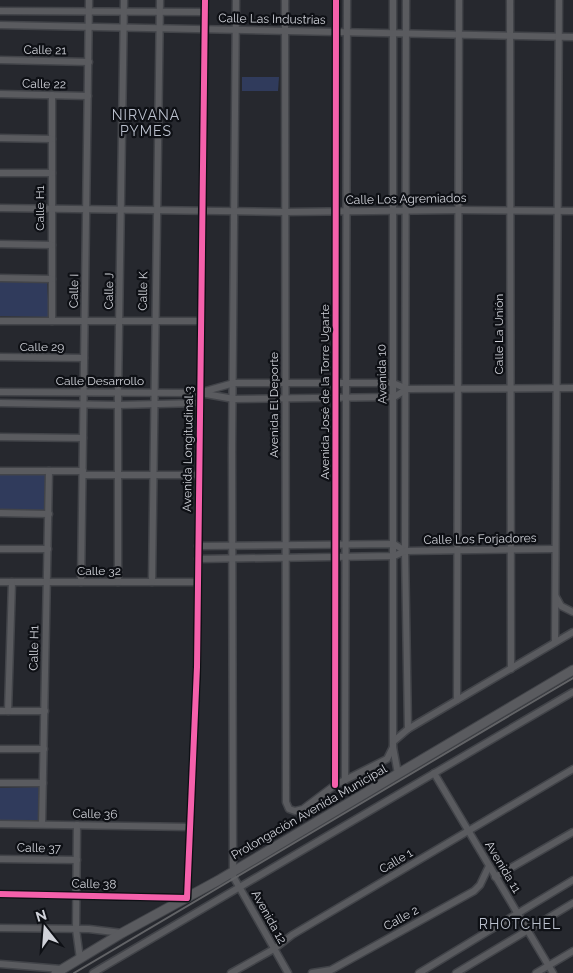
<svg xmlns="http://www.w3.org/2000/svg" width="573" height="973" font-family="Raleway,sans-serif">
<rect width="100%" height="100%" fill="#26282e"/>
<g fill="#303b5c">
<path d="M242 77H279L278 91H242Z"/>
<path d="M0 282H47L49 317 0 316Z"/>
<path d="M0 474H46V512L0 511Z"/>
<path d="M39 787V820L0 821V788Z"/>
</g>
<g fill="none" stroke-linecap="round" stroke-linejoin="round">
<g stroke="#424449" stroke-width="9">
<g id="street">
<path d="M236 0 232 448 233 876 288 973"/>
<path d="M285 0 286 802 289 809 295 811 303 809 335 785 387 759 393 747"/>
<path d="M393 0V747L398 774"/>
<path d="M406 0 405 551 408 729"/>
<path d="M510 0 511 669"/>
<path d="M0 11 205 12"/>
<path d="M0 25 573 37"/>
<path d="M0 60 89 62"/>
<path d="M0 94 88 96"/>
<path d="M52 95V321"/>
<path d="M0 138 52 139"/>
<path d="M0 173H52"/>
<path d="M0 208 284 212 460 210 573 211"/>
<path d="M0 244 52 245"/>
<path d="M0 278 52 279"/>
<path d="M0 321H201"/>
<path d="M0 357 84 358"/>
<path d="M0 392 200 393 234 399 394 397 407 389"/>
<path d="M202 392 234 383H393L407 389 573 388"/>
<path d="M0 403 118 405 200 403"/>
<path d="M0 437 83 438"/>
<path d="M0 471H83"/>
<path d="M83 475H199"/>
<path d="M0 513 49 514"/>
<path d="M198 546 394 544 405 551"/>
<path d="M0 549H48"/>
<path d="M198 559 394 556 405 551 554 549"/>
<path d="M0 582H197"/>
<path d="M81 582 89 0"/>
<path d="M118 582V393L124 0"/>
<path d="M152 582 160 0"/>
<path d="M556 597 561 606 573 612"/>
<path d="M555 642 559 0"/>
<path d="M457 700 459 0"/>
<path d="M0 711H45"/>
<path d="M8 711 12 582"/>
<path d="M394 741 408 729 573 632"/>
<path d="M0 749H44"/>
<path d="M434 773 553 973"/>
<path d="M345 780 347 0"/>
<path d="M0 783H43"/>
<path d="M335 785 336 0"/>
<path d="M0 824 190 827"/>
<path d="M42 824 49 471"/>
<path d="M77 825 76 929 80 959"/>
<path d="M0 859 77 860"/>
<path d="M495 877 573 832"/>
<path d="M0 894 187 898 197 667 205 0"/>
<path d="M0 928 89 929 122 933"/>
<path d="M0 964 61 969"/>
<path d="M93 973 573 692"/>
<path d="M231 973 274 949 292 935 573 769"/>
<path d="M312 973 331 970 474 891 480 885 489 866"/>
<path d="M419 973 573 880"/>
<path d="M456 973 573 903"/>
<path d="M536 973 573 951"/>
</g>
</g>
<g stroke="#424449" stroke-width="11">
<path id="secondary" d="M56 973 122 933 219 880 573 670"/>
</g>
<use href="#street" stroke="#5a5b5f" stroke-width="6"/>
<use href="#secondary" stroke="#5a5b5f" stroke-width="9"/>
<path stroke="#626366" stroke-width="2" d="M74 973 573 678"/>
<g stroke="#0e1015" stroke-width="9">
<g id="cycleway">
<path d="M335 785 336 0"/>
<path d="M0 894 187 898 197 667 205 0"/>
</g>
</g>
<use href="#cycleway" stroke="#f560ab" stroke-width="6"/>
</g>
<g text-anchor="middle" dominant-baseline="central" stroke-width="4.5" stroke-linejoin="round" paint-order="stroke">
<g font-size="12" fill="#d0d2d9" stroke="#0e1015">
<text transform="translate(272 19) rotate(1)">Calle Las Industrias</text>
<text transform="translate(45 50) rotate(1)">Calle 21</text>
<text transform="translate(44 84) rotate(1)">Calle 22</text>
<text transform="translate(406 199) rotate(-1)">Calle Los Agremiados</text>
<text transform="translate(40 208) rotate(-90)">Calle H1</text>
<text transform="translate(74 291) rotate(-89)">Calle I</text>
<text transform="translate(109 291) rotate(-89)">Calle J</text>
<text transform="translate(143 291) rotate(-89)">Calle K</text>
<text transform="translate(499 334) rotate(-90)">Calle La Unión</text>
<text x="42" y="347">Calle 29</text>
<text transform="translate(382 374) rotate(-91)">Avenida 10</text>
<text x="100" y="381">Calle Desarrollo</text>
<text transform="translate(325 392) rotate(-90)">Avenida José de la Torre Ugarte</text>
<text transform="translate(274 405) rotate(-90)">Avenida El Deporte</text>
<text transform="translate(188 449) rotate(-89)">Avenida Longitudinal 3</text>
<text transform="translate(480 539) rotate(-1)">Calle Los Forjadores</text>
<text x="99" y="571">Calle 32</text>
<text transform="translate(34 648) rotate(-89)">Calle H1</text>
<text transform="translate(309 812) rotate(-30)">Prolongación Avenida Municipal</text>
<text transform="translate(95 814) rotate(1)">Calle 36</text>
<text transform="translate(39 848) rotate(1)">Calle 37</text>
<text transform="translate(396 861) rotate(-31)">Calle 1</text>
<text transform="translate(503 867) rotate(59)">Avenida 11</text>
<text transform="translate(94 884) rotate(1)">Calle 38</text>
<text transform="translate(269 917) rotate(61)">Avenida 12</text>
<text transform="translate(401 918) rotate(-29)">Calle 2</text>
</g>
<g font-size="14" letter-spacing="1" fill="#bbc1ce" stroke="#0e1015">
<text x="146" y="115">NIRVANA<tspan x="146" dy="16">PYMES</tspan></text>
<text x="520" y="924">RHOTCHEL</text>
</g>
</g>
<g transform="translate(45 928) rotate(343)" stroke="#0e1015" stroke-width="4" paint-order="stroke">
<path d="M0-4L9 19L0 12L-9 19Z" fill="#d0d2d9"/>
<text y="-8" font-size="14" font-weight="bold" text-anchor="middle" fill="#d0d2d9">N</text>
</g>
</svg>
